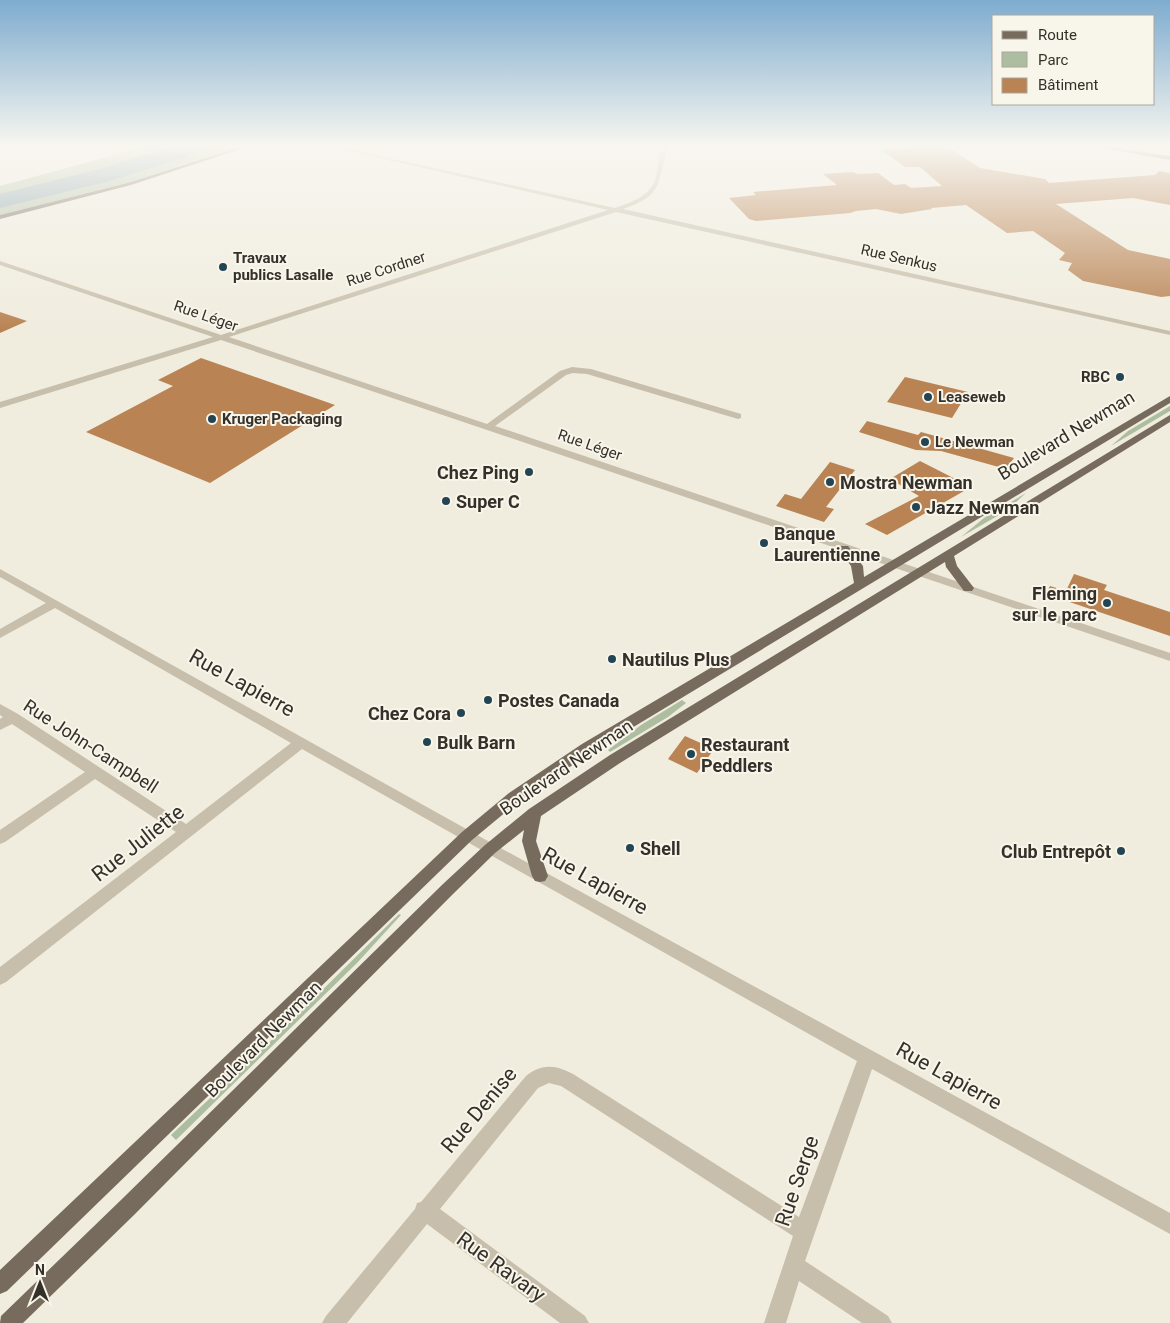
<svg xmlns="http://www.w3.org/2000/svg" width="1170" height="1323" font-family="Roboto,sans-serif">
<rect width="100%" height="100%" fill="#f0ecde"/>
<g fill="#adbea0">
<path d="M144 146H240L126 183 0 215V186L115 155Z"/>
<path d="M1170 406V411L1111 446 1128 431Z"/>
<path d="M1026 493 1006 511 961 537 984 518Z"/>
<path d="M682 700 686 703 668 717 610 752 608 750 641 725Z"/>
<path d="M399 914 401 915 357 963 176 1140 171 1135 276 1036Z"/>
</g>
<path fill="#809faa" d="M177 146H222L106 182 0 208V194L95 170Z"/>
<g fill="#b98353">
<path d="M928 146H946L980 168 1045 179 1049 183 1155 175 1159 171 1170 173V205L1133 198 1056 204 1128 250 1170 259V296L1161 297 1083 281 1068 270 1072 263 1059 260 1065 253 1033 231 1007 233 966 205 931 208 932 209 901 214 876 209 856 211 850 213 756 221 749 219 729 198 756 195 753 192 837 185 823 174 853 172 857 174 878 173 894 185 905 184 911 188 942 186 920 167H905L880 149Z"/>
<path d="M0 312 27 321 0 333Z"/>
<path d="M201 358 335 405 210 483 86 432 173 386 158 380Z"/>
<path d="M905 377 968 392 952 418 887 402Z"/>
<path d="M867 421 918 435 921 432 1014 458 1006 469 941 451 916 450 859 432Z"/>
<path d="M920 461 971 487 887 535 865 524 919 496 890 479Z"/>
<path d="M830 462 855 470 826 507 834 509 824 522 776 506 785 494 801 499Z"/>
<path d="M1074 574 1107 585 1104 590 1170 612V636L1046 594 1050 586 1066 591Z"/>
<path d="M685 736 714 749 697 773 668 759Z"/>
</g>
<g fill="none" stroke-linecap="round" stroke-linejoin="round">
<g fill="#c7beab" fill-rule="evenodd">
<path d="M326 146H335L615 208C632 202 651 196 656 177 658 166 658 156 663 146H669C656 181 666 195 623 209L1170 331V335L616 212 229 337 487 424 560 371 572 367 591 369 741 414V418L738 419 587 374 573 373 566 375 495 426 1170 653V661L221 340 0 408V402L213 337 0 265V261L221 335 608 210Z"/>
<path d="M0 569 495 845 1170 1213V1234L872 1069 805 1261 888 1316 892 1323H862L799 1281 786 1323H764L793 1236 561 1086 549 1083 538 1088 440 1209 585 1316 589 1323H560L427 1224 347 1323H322L326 1316 415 1209 417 1203 421 1202 526 1076C542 1063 556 1065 573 1074L799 1217 857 1061 302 749 6 982 0 985V967L176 832 95 779 5 842 0 844V830L85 772 12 724 0 730V719L3 717 0 715V704L18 714 186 824 291 743 55 608 0 638V629L46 603 0 577Z"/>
</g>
<g fill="#766b5c" fill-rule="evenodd">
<path d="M243 146H250L131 185 0 219V215L127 183Z"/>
<path d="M1092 146H1103L1170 156V160Z"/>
<path d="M1170 396V403L592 752 519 801 472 840 7 1291 0 1294V1270L462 832 509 793 582 744 854 583 851 566 838 548 840 546H848L863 566 864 577Z"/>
<path d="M1170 415V422L954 556 957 566 974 588 972 591H964L946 567 945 562 620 763 541 816 536 841 548 876 545 881 540 882 535 881 532 876 522 841 524 830 495 853 453 894 135 1214 23 1323H0L1 1316 121 1200 443 884 485 845 529 809 610 755Z"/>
</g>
</g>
<linearGradient id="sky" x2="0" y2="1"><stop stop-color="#7eaccf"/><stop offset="0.44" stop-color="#f8f6f0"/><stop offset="1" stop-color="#f8f6f0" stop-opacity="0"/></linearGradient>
<rect width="1170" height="331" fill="url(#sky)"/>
<g fill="#234553" stroke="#f8f5ea" stroke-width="2">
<circle cx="223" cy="267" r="5"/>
<circle cx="1120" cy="377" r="5"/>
<circle cx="928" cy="397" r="5"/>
<circle cx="212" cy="419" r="5"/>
<circle cx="925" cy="442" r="5"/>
<circle cx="529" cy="472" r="5"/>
<circle cx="830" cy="482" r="5"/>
<circle cx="446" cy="501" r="5"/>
<circle cx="916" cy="507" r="5"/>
<circle cx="764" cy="543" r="5"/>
<circle cx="1107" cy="603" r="5"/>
<circle cx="612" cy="659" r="5"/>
<circle cx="488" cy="700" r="5"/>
<circle cx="461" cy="713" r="5"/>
<circle cx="427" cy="742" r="5"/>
<circle cx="691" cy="754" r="5"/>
<circle cx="630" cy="848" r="5"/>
<circle cx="1121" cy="851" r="5"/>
</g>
<g text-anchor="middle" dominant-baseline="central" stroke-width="4" stroke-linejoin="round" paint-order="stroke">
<g font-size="15" font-weight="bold" fill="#36302a" stroke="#f8f5ea" text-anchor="start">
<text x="233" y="258">Travaux<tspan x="233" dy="17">publics Lasalle</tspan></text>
<text x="1110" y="377" text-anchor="end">RBC</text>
<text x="938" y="397">Leaseweb</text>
<text x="222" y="419">Kruger Packaging</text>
<text x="935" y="442">Le Newman</text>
</g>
<g font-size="15" fill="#36302a" stroke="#f8f5ea">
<text transform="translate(899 258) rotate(13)">Rue Senkus</text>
<text transform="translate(386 269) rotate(-18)">Rue Cordner</text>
<text transform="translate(206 316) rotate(19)">Rue Léger</text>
<text transform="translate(590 445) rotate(19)">Rue Léger</text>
</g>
<g font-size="18" fill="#36302a" stroke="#f8f5ea">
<text transform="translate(1066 435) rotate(-31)">Boulevard Newman</text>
<text transform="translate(91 746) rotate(33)">Rue John-Campbell</text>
<text transform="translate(566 767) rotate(-34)">Boulevard Newman</text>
<text transform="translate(263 1039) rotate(-45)">Boulevard Newman</text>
</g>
<g font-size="18" font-weight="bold" fill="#36302a" stroke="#f8f5ea" text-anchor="start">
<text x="519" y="472" text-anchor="end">Chez Ping</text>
<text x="840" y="482">Mostra Newman</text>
<text x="456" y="501">Super C</text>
<text x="926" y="507">Jazz Newman</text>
<text x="774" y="533">Banque<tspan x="774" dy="21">Laurentienne</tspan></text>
<text x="1097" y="593" text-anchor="end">Fleming<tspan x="1097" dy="21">sur le parc</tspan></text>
<text x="622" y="659">Nautilus Plus</text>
<text x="498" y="700">Postes Canada</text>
<text x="451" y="713" text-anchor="end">Chez Cora</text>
<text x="437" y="742">Bulk Barn</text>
<text x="701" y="744">Restaurant<tspan x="701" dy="21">Peddlers</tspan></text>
<text x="640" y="848">Shell</text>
<text x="1111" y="851" text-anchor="end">Club Entrepôt</text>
</g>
<g font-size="21" fill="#36302a" stroke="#f8f5ea">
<text transform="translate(242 683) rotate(29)">Rue Lapierre</text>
<text transform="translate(138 843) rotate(-38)">Rue Juliette</text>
<text transform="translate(595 881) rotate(29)">Rue Lapierre</text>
<text transform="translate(949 1076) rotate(29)">Rue Lapierre</text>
<text transform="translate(479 1110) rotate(-50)">Rue Denise</text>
<text transform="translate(797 1181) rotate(-71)">Rue Serge</text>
<text transform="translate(501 1267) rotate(36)">Rue Ravary</text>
</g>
</g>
<rect x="992" y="15" width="162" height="90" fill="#f8f5ea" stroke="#aaa69d"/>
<rect x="1002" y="31" width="25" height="8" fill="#766b5c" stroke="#aaa69d"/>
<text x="1038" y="40" font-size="15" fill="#36302a">Route</text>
<rect x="1002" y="52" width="25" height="15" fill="#adbea0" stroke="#aaa69d"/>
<text x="1038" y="65" font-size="15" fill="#36302a">Parc</text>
<rect x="1002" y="78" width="25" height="15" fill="#b98353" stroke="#aaa69d"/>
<text x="1038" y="90" font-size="15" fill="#36302a">Bâtiment</text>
<g transform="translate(40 1283)" stroke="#f8f5ea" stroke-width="4" paint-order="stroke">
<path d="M0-4L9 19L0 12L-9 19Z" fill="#36302a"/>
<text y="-8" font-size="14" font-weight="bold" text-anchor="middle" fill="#36302a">N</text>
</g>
</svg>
